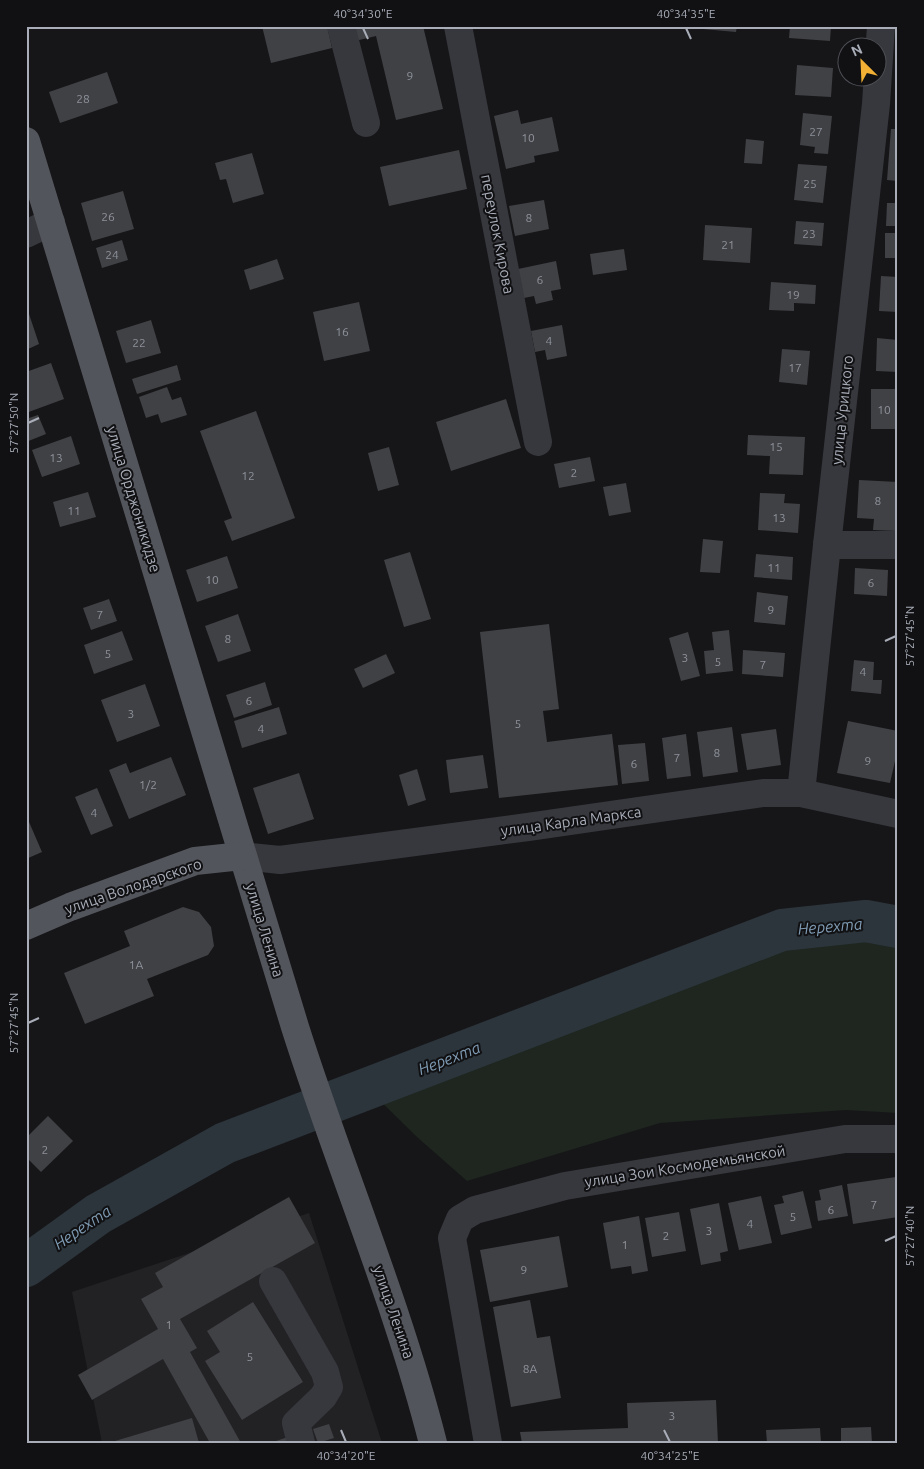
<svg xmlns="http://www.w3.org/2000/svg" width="924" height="1469" font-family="Ubuntu,sans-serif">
<rect width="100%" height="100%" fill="#161618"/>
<path fill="#222225" d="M309 1213 382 1443H102L72 1292Z"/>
<path fill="#1e261f" d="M866 921 898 927V1113L846 1110 660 1123 467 1181 417 1137 368 1089 782 930Z"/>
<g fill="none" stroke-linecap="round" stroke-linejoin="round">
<path stroke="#2c353c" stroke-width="42" d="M26 1266 98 1214 225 1143 782 930 866 921 898 927"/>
</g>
<g fill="#404145">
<path d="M262 26H327L332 48 271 63Z"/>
<path d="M352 26H423L443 109 396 120 376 36 355 41Z"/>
<path d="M704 26H737L736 32 703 29Z"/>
<path d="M790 26H831L830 41 789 38Z"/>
<path d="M797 65 833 68 831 97 795 95Z"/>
<path d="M107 72 118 103 60 123 49 92Z"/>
<path d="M518 110 521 124 552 117 559 151 534 156 535 162 506 169 494 116Z"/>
<path d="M803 113 832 116 828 154 814 153 815 147 800 145Z"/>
<path d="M891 129H898V181L887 180Z"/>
<path d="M746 139 764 141 762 164 744 163Z"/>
<path d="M459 150 467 189 389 206 380 167Z"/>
<path d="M252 153 264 194 233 203 226 179 220 180 215 163Z"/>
<path d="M798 164 827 166 823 203 794 200Z"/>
<path d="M123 191 134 229 92 241 81 203Z"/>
<path d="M544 200 549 229 515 236 509 206Z"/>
<path d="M887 203H898V226H886Z"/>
<path d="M796 221 824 223 822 246 794 244Z"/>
<path d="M705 225 752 228 750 263 703 260Z"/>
<rect x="885" y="233" width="13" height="25"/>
<path d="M122 240 128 260 102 268 96 248Z"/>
<path d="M624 249 627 270 593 275 590 254Z"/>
<path d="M277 259 284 279 250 290 244 270Z"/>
<path d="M556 261 561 289 551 291 553 300 536 304 534 296 524 298 518 269Z"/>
<path d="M881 276 898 277V312L879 311Z"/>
<path d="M771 282 816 285 815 304 794 303V311L769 310Z"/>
<path d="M359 302 370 351 324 361 313 312Z"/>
<path d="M26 305 39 344 26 350Z"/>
<path d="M151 320 161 353 126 363 116 331Z"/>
<path d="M562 325 567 356 547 360 545 350 535 352 531 331Z"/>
<path d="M877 338 898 340V372L876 371Z"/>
<path d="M782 349 810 351 807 385 779 382Z"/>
<path d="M51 363 64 399 26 413V372Z"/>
<path d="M177 365 181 380 137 394 132 379Z"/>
<path d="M167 387 172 400 181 397 187 415 161 423 158 414 146 418 139 397Z"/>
<rect x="871" y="389" width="27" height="40"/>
<path d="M506 399 521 448 451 471 436 422Z"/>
<path d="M256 411 295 518 232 541 224 521 232 518 200 431Z"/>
<path d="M38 415 46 434 26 442V419Z"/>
<path d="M748 435 805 437 803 475 769 474 770 456 747 455Z"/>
<path d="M71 436 80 464 42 477 32 450Z"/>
<path d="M389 447 399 485 378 491 368 453Z"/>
<path d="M590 457 595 481 559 488 554 464Z"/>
<path d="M859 480 898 482V531L873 530 874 519 857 518Z"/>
<path d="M626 483 631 512 609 516 603 487Z"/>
<path d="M88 492 96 517 60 527 53 502Z"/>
<path d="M760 493 785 494 784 503 800 504 798 533 758 530Z"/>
<path d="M703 539 723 541 720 573 700 572Z"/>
<path d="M410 552 431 619 404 627 384 560Z"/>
<path d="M756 554 793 557 792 580 754 577Z"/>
<path d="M227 556 238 588 197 602 186 570Z"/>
<path d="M855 568 888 570 887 596 854 594Z"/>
<path d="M757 592 788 596 785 625 754 622Z"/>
<path d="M109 599 117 621 91 630 83 608Z"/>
<path d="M238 614 251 651 218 662 205 626Z"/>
<path d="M549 624 559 709 543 711 547 742 612 734 618 785 499 798 480 632Z"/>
<path d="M729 630 733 671 706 674 704 651 714 650 712 632Z"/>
<path d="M122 631 133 660 94 674 84 645Z"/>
<path d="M688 632 700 676 681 681 669 638Z"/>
<path d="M743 650 785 653 783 677 742 674Z"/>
<path d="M386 654 395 673 363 688 354 669Z"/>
<path d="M854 660 874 662 873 680H882L881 694 851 691Z"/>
<path d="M265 682 272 705 234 718 226 695Z"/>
<path d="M145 684 160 726 117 742 101 700Z"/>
<path d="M279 707 287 734 242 748 234 721Z"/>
<path d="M848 721 898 731V748L890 783 837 773Z"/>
<path d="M732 727 738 772 703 777 697 732Z"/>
<path d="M776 729 781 765 747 770 741 734Z"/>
<path d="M686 734 691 776 667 779 662 738Z"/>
<path d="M645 743 649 781 622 784 618 745Z"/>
<path d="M483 755 488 788 450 793 446 760Z"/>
<path d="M171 757 186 795 129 819 109 770 126 763 130 773Z"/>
<path d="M417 769 426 800 408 806 399 775Z"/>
<path d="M299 773 314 819 268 834 253 788Z"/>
<path d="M97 788 113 826 91 835 75 797Z"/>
<path d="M26 815 42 852 26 859Z"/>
<path d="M183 907 199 912 211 927 214 946 208 955 147 979 154 996 85 1024 64 973 130 946 124 931Z"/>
<path d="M48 1116 73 1141 41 1172 26 1157V1138Z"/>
<path d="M896 1177 898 1190V1217L853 1224 847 1184Z"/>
<path d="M842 1185 848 1216 818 1221 815 1201 821 1200 819 1190Z"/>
<path d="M803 1191 812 1228 781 1235 774 1205 784 1203 782 1196Z"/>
<path d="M761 1196 772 1243 739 1250 728 1203Z"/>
<path d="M289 1197 315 1243 180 1319 197 1348 190 1352 241 1443H210L163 1359 92 1400 78 1375 158 1329 141 1299 163 1287 155 1273Z"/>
<path d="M719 1203 728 1251 720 1253 721 1261 701 1265 690 1209Z"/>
<path d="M679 1212 686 1251 652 1257 645 1218Z"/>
<path d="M639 1216 648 1271 632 1274 631 1266 611 1269 603 1223Z"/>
<path d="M559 1236 568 1287 490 1302 480 1250Z"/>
<path d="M530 1300 537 1338 550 1336 561 1398 511 1407 493 1307Z"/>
<path d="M253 1302 303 1382 242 1420 205 1361 220 1352 207 1331Z"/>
<path d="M716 1400 718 1443H522L520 1432 628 1428 627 1403Z"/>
<path d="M192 1418 199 1443H116L115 1441Z"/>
<path d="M329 1424 334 1438 318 1443 313 1429Z"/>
<path d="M871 1427 872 1443H841V1428Z"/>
<path d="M820 1428 821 1443H767L766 1430Z"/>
<path d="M288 1437 290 1443H273V1442Z"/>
</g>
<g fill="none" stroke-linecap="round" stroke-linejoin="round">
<g stroke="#37383d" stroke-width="28">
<path d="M341 26 366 123"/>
<path d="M458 26 538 442"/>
<path d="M26 234 51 222"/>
<path d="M827 545H898"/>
<path d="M801 793 827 545 876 104 881 26"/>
<path d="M242 856 280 860 528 827 763 793H801L898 814"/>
<path d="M273 1281 325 1372 329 1387 323 1397 296 1423 301 1443"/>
<path d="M488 1443 452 1238 460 1219 475 1210 565 1186 845 1139H898"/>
</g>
<g stroke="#53555c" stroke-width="28">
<path d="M26 141C117 436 203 732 295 1027 339 1166 397 1301 433 1443"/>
<path d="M26 926 70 907 195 861 242 856"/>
</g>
</g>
<path fill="none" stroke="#a8adb8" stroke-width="2" d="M363 28 368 39M686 28 691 39M28 423 39 418M885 641 896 636M28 1023 39 1018M885 1241 896 1236M341 1430 346 1442M664 1430 670 1442"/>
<g text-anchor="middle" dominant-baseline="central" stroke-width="4" stroke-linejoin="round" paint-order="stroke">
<g font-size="12" fill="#8e929b">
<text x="410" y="75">9</text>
<text x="83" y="98">28</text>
<text x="816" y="131">27</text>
<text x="528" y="137">10</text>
<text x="810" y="183">25</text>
<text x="108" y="216">26</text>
<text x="529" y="217">8</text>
<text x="809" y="233">23</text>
<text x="728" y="244">21</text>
<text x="112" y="254">24</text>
<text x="540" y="279">6</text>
<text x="793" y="294">19</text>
<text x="342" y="331">16</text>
<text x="549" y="340">4</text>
<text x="139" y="342">22</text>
<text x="795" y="367">17</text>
<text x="884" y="409">10</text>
<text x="776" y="446">15</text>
<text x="56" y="457">13</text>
<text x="574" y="472">2</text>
<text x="248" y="475">12</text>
<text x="878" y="500">8</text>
<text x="74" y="510">11</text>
<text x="779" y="517">13</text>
<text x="774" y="567">11</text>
<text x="212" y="579">10</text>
<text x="871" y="582">6</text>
<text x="771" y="609">9</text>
<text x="100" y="614">7</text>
<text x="228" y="638">8</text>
<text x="108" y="653">5</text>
<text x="685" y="657">3</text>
<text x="718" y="661">5</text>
<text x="763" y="664">7</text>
<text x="863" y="671">4</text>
<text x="249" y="700">6</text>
<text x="131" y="713">3</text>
<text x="518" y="723">5</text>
<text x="261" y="728">4</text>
<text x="717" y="752">8</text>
<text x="677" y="757">7</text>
<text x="868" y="760">9</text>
<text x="634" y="763">6</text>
<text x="148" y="784">1/2</text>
<text x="94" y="812">4</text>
<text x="136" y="964">1А</text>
<text x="45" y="1149">2</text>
<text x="874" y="1204">7</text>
<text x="831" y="1209">6</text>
<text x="793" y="1216">5</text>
<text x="750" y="1223">4</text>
<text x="709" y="1230">3</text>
<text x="666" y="1235">2</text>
<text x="625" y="1244">1</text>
<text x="524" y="1269">9</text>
<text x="169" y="1324">1</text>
<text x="250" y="1356">5</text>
<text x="530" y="1368">8А</text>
<text x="672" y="1415">3</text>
</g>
<g font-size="15" fill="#a8adb8" stroke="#111113">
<text transform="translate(498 234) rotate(79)">переулок Кирова</text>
<text transform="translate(842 410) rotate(-84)">улица Урицкого</text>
<text transform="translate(134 499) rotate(73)">улица Орджоникидзе</text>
<text transform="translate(571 821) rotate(-8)">улица Карла Маркса</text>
<text transform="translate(133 886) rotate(-19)">улица Володарского</text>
<text transform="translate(265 930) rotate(73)">улица Ленина</text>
<text transform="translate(685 1166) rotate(-9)">улица Зои Космодемьянской</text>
<text transform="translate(394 1312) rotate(71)">улица Ленина</text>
</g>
<g font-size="16" font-style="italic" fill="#7f9bb3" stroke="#111113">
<text transform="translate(830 926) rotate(-5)">Нерехта</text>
<text transform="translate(449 1058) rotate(-21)">Нерехта</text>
<text transform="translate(82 1227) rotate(-34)">Нерехта</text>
</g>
</g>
<rect width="924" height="1469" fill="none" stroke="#111113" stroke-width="55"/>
<g transform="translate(862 62) rotate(336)"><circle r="24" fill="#111113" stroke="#4d4f55"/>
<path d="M0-4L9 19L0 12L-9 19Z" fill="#f2b134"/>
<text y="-8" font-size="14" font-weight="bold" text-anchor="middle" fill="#a8adb8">N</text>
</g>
<rect x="28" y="28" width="868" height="1414" fill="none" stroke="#a8adb8" stroke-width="2"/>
<g font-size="12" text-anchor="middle" fill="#a8adb8">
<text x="363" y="18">40°34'30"E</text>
<text x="686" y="18">40°34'35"E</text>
<text transform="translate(14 423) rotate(-90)" y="4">57°27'50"N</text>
<text transform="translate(910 636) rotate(-90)" y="4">57°27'45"N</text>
<text transform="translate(14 1023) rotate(-90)" y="4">57°27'45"N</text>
<text transform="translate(910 1236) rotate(-90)" y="4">57°27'40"N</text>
<text x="346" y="1460">40°34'20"E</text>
<text x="670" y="1460">40°34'25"E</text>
</g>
</svg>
